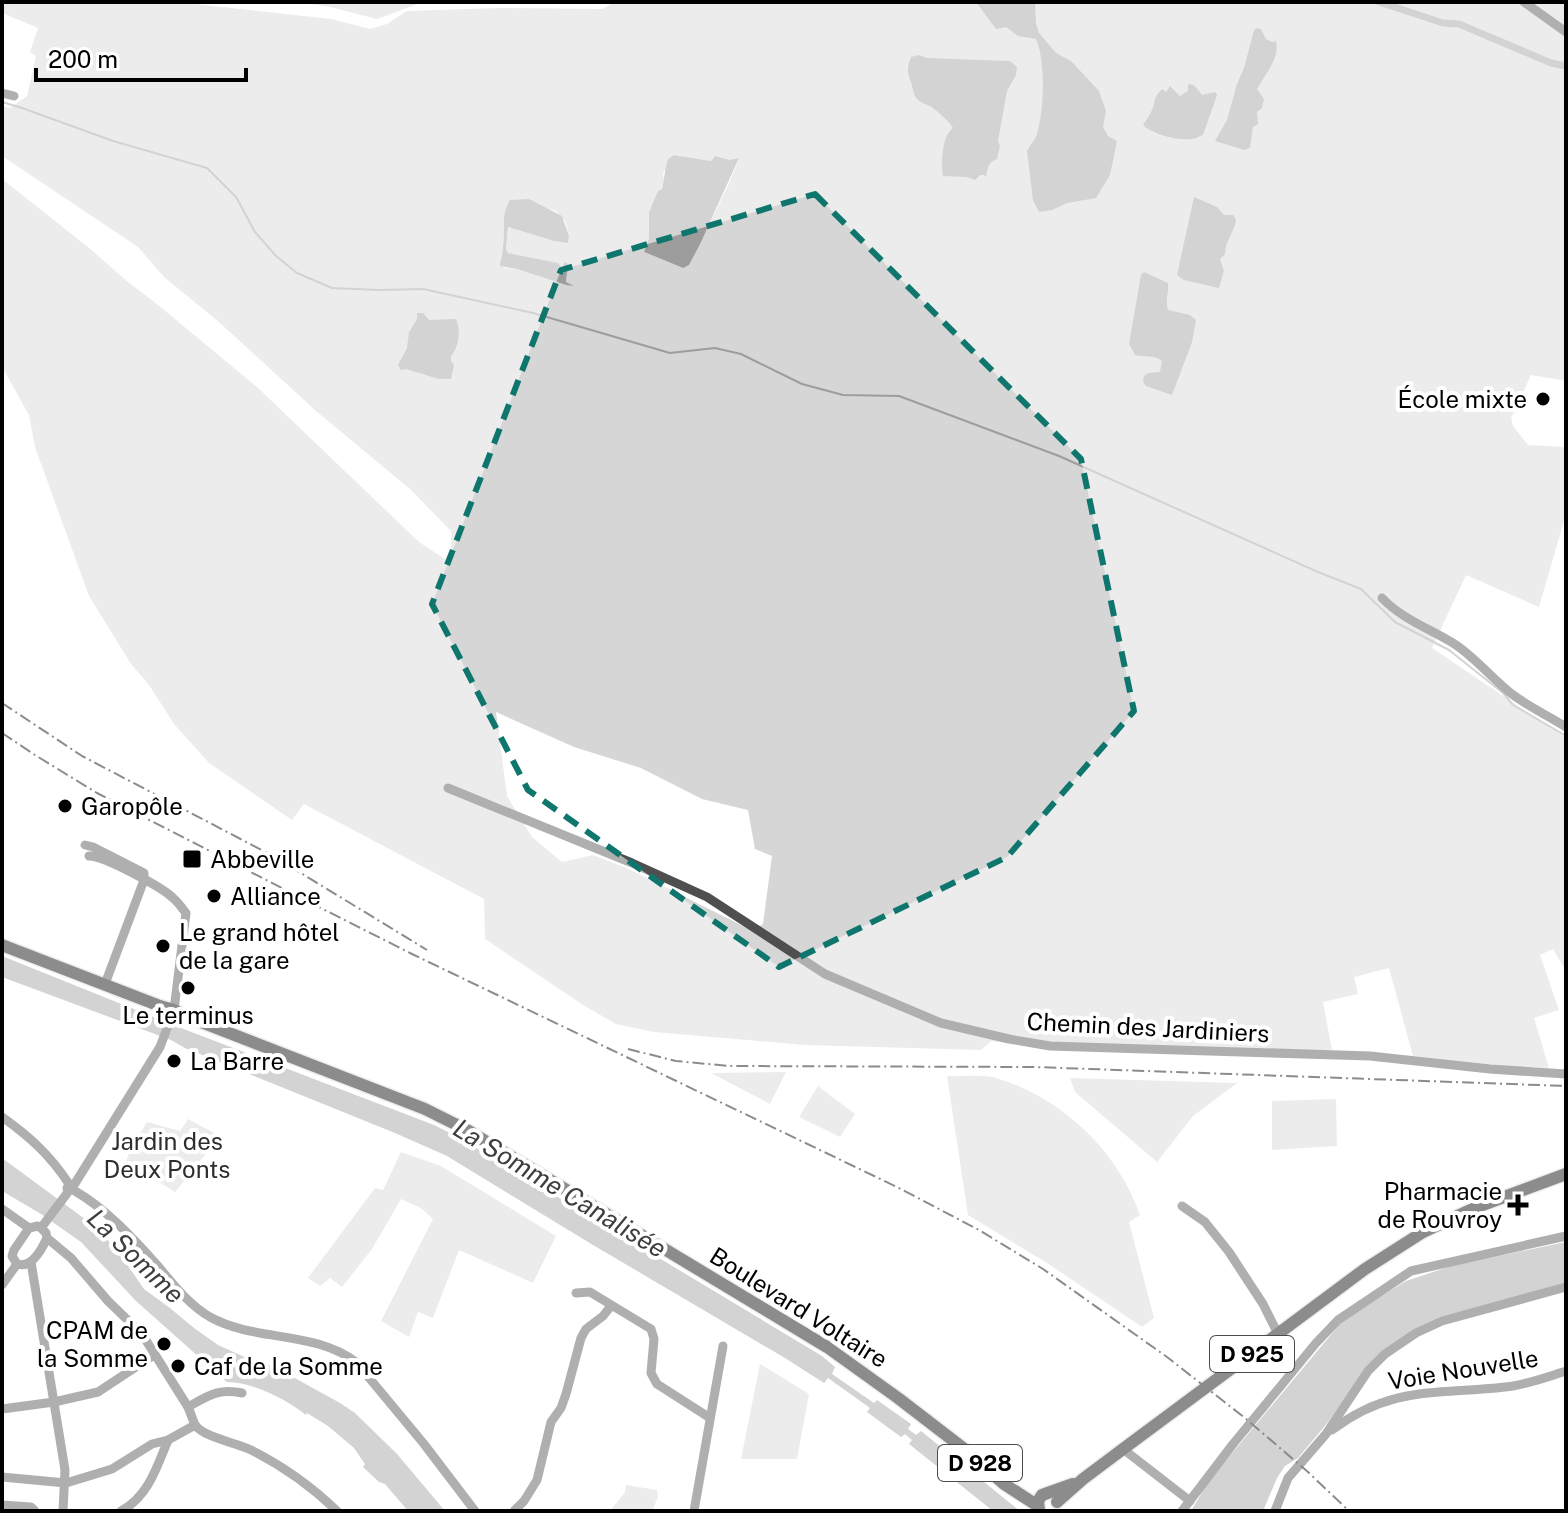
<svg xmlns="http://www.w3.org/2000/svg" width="1568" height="1513" font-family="'Public Sans',sans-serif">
<rect width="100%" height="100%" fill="#fff"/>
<g fill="#d6d6d6" fill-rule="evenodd">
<path d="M2 2H177L331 19 370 29 387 24 407 11 498 8 602 9 615 2H1566V381L1531 375 1511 418 1513 426 1528 445 1566 447V514L1539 607 1466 575 1432 648 1566 738V971L1553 949 1540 955 1559 1010 1534 1018 1549 1068 1487 1065 1413 1056 1389 968 1354 977 1358 994 1323 1002 1332 1050 1072 1051 991 1041 981 1050 805 1045 654 1032 616 1024 583 1005 485 939 484 899 304 804 292 820 209 763 174 724 149 685 131 664 89 596 35 447 29 415 2 367V179L88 247 129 283 152 300 257 387 419 542 451 563V531L410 489 316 411 219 322 164 277 138 247 2 156V106L10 108 27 96 36 56 30 52 38 28 2 13ZM674 155 711 161 715 156 730 160 739 159C724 196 706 234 683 268L644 252 649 238V212L662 189 664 181 663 173ZM529 199 542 207 556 211 565 221 569 236 568 243 554 241 508 227 506 249 508 253 557 263 562 268 568 264 566 282 571 285H566L517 269 505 268 500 259 503 250 505 228ZM496 712 574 747 641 768 702 799 748 810 755 849 772 856 763 924 753 931 629 869 593 855 562 862 532 837 507 796Z"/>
<path d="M300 2H575L420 3 377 19 330 7Z"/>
<path d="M786 1072 770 1104 711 1073Z"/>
<path d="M947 1076C962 1077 982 1074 996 1078 1061 1097 1118 1151 1140 1215L1129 1222 1154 1318 1142 1327 1047 1263 968 1215Z"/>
<path d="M1070 1078 1237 1083 1193 1116 1157 1162 1075 1092Z"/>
<path d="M818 1086 855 1114 840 1137 799 1117Z"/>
<path d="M1336 1099 1337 1146 1272 1150V1101Z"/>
<path d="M188 1119 220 1136 175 1192 126 1161 133 1145 147 1122 180 1131Z"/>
<path d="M401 1152 441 1166 556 1236 533 1283 459 1250 433 1318 418 1312 409 1337 381 1321 433 1219 421 1208 401 1199 372 1249 342 1287 330 1278 320 1286 308 1278 375 1188 383 1190Z"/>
<path d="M760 1364 809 1394 797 1459H741Z"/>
<path d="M626 1485 657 1490 658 1497 652 1511H610L625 1492Z"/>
</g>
<g fill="#9d9d9d">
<path d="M976 2H1035L1036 24 1039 33 1056 53 1071 61 1099 91 1106 111 1103 127 1108 136 1117 141 1110 175 1096 198 1067 203 1052 210 1039 212 1033 200 1027 151C1030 145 1035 140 1037 134 1044 110 1046 62 1036 39L1018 36 1006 27 996 29Z"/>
<path d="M1257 28 1261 29 1266 39 1272 42 1276 41C1280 59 1265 74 1257 89L1264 99 1262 108 1257 112 1258 124 1253 127 1250 148 1244 150 1215 141 1227 120 1237 84 1244 68 1254 30Z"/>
<path d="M919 55 927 58 1010 61 1017 67 1016 75 1007 91 998 141 1000 146 997 159C987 163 988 168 986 177L984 175H980L975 180 967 177 943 176C941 161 942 136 953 128 949 121 936 110 930 106 926 104 922 103 918 100 913 95 913 88 911 82 907 73 907 67 911 57Z"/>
<path d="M1188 84 1194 85 1202 95 1215 92 1217 95 1203 135C1199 136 1196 139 1191 139 1178 141 1152 134 1143 125 1146 120 1150 115 1152 110 1157 99 1151 101 1162 89L1166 92 1170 86 1180 96 1188 91Z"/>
<path d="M674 155 711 161 715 156 730 160 739 158 701 242 689 265 683 268 644 252 649 238V212L658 191 662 189C665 178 664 171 668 159Z"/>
<path d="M1194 197 1217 207 1224 215H1233L1236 219C1235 232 1225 240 1225 254L1220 259 1224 271 1219 288 1184 280 1177 275Z"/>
<path d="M529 199 562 216 569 236 568 243 554 241 508 227 506 249 508 253 558 263 562 268 565 262 568 264 566 282 574 286 566 285 517 269 500 266C500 259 503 253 503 246 506 228 500 217 510 200Z"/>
<path d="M1144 272 1168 283C1169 293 1165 300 1168 310L1190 315 1196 320 1192 342 1172 395 1146 386 1143 382 1144 376 1148 373 1160 372 1162 361C1153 354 1145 358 1135 355L1129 344 1141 275Z"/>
<path d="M417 313H423L429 320 456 319C461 329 459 348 451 356V361L454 365 451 379H439L406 369 401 370 398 365 407 348 409 332 417 319Z"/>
<path d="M2 956 181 1028 434 1125 458 1137 822 1356 835 1367 832 1374 874 1403 877 1400 911 1424 908 1429 916 1435 921 1431 1020 1511H993L909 1444 912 1440 905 1434 901 1437 867 1412 870 1408 828 1378 824 1383 785 1358 593 1245 447 1156 395 1133 185 1048 171 1040 2 977Z"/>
<path d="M2 1158 89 1222 106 1238 126 1263 144 1289 170 1308 194 1328 218 1345 249 1359 273 1366 340 1403 355 1413 397 1454 445 1511H408L385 1484 379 1482 363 1467 365 1464 354 1448 328 1426 307 1413 306 1415C286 1399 252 1382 227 1382L136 1301 81 1242 41 1214 2 1191Z"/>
<path d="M1566 1242V1284L1440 1317 1412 1332 1364 1372 1329 1421 1298 1458 1285 1466 1277 1478 1263 1511H1191L1208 1482 1344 1319 1406 1281 1451 1266Z"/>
</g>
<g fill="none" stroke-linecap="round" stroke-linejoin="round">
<path stroke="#9d9d9d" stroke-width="2" d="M2 102 22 108 113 141 207 168 236 197 255 232 276 256 297 273 332 288 379 290 423 289 533 313 670 353 715 348 741 354 802 384 843 395 899 396 1059 456 1318 572 1361 589 1395 622 1449 650 1503 693 1513 705 1566 736"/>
<path stroke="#9d9d9d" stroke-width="7" d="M1379 2 1443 23 1459 24 1551 63 1566 66"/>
<g stroke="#dbdbdb" stroke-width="15">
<g id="major">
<path d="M2 945 160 1006 174 1010 188 1017 425 1109 467 1130 827 1347 898 1398 963 1448 1004 1484 1038 1506"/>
<path d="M1057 1502 1083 1479 1123 1449 1365 1269 1423 1232 1477 1207 1566 1174"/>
<path d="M1039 1510 1038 1501 1042 1495 1073 1484"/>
</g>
</g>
<g stroke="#4f4f4f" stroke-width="9">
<path d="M1524 2 1566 32"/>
<path d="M2 93 14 96"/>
<path d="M1382 598C1403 620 1431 629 1456 645 1475 658 1490 676 1508 691 1525 705 1547 715 1566 727"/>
<path d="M448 788 632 863 707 897 825 974 941 1023 1009 1039 1050 1046 1370 1056 1490 1069 1566 1074"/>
<path d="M85 845 93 847 144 873V880L105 984"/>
<path d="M2 1117C30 1137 50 1155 69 1184"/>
<path d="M74 1185 160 1047 174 1010 186 913C182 908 178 902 173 898 162 887 104 856 89 856"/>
<path d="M75 1191C106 1209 133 1238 157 1265 173 1284 188 1304 210 1317 255 1342 313 1330 356 1362L424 1444 475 1511"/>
<path d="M1182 1206 1205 1222 1229 1252 1263 1304 1275 1328 1280 1332"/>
<path d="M2 1209 29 1228"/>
<path d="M41 1228 46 1233 47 1238 71 1258 108 1301 142 1334 188 1407 195 1425"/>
<path d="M41 1228 68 1192 67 1188 69 1184"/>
<path d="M31 1262 65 1470 63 1511"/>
<path d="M17 1264 12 1256 14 1250 29 1228 38 1226 41 1228"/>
<path d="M17 1264C31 1269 41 1251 47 1238"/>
<path d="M2 1285 17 1264"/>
<path d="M576 1293 590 1292 651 1329 654 1339 651 1373 657 1384 710 1418"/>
<path d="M188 1407C208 1396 218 1388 242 1393"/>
<path d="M2 1409 54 1402 98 1392 154 1355"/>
<path d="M195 1425C205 1438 235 1442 251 1450 283 1466 311 1486 337 1511"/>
<path d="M1332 1430C1392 1385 1437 1395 1505 1387 1526 1385 1547 1377 1566 1371"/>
<path d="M1123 1449 1190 1501"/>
<path d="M2 1477 66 1483 112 1469 152 1444 168 1440 195 1425"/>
<path d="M2 1505 31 1507 35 1511"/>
<path d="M121 1511C148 1497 157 1467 168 1440"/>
<path d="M514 1511 524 1501 537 1480 551 1422 561 1408 566 1394 581 1338 586 1329 603 1316 611 1306"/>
<path d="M694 1511 723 1346"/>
<path d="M1182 1511 1233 1444 1316 1343 1338 1320 1411 1271 1566 1236"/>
<path d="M1275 1511 1288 1478 1326 1434 1368 1371 1385 1354 1416 1333 1442 1321 1566 1287"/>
</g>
<use href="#major" stroke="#000" stroke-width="12"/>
<g stroke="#000" stroke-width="2" stroke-dasharray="12 4 2 4" stroke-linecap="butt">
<path d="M2 703 82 756 273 856 427 950"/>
<path d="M2 733 35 755 97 793 307 901 412 954 897 1187 979 1230 1043 1269 1167 1357 1245 1418 1308 1472 1349 1511"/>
<path d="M628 1049 676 1061 730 1066 1034 1067 1566 1086"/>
</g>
</g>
<path d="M0 0H1568V1513H0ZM815 194 1081 459 1134 711 1007 857 779 967 528 790 432 604 561 270Z" fill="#fff" fill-opacity=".55" fill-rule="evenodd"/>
<path fill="none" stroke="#0f766e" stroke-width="6" stroke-dasharray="16 10" stroke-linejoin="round" d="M815 194 1081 459 1134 711 1007 857 779 967 528 790 432 604 561 270Z"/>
<g fill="#000" stroke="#fff" stroke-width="3">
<circle cx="1543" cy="399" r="8"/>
<circle cx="65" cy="806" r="8"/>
<rect x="182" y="849" width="20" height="20" rx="4"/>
<circle cx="214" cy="896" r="8"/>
<circle cx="163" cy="946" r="8"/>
<circle cx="188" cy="988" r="8"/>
<circle cx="174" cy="1061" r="8"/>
<path d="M1514 1193h8v8h8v8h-8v8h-8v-8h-8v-8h8z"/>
<circle cx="164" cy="1344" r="8"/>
<circle cx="178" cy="1366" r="8"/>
</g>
<g text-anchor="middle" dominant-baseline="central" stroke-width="8" stroke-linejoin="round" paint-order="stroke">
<g fill="#fff" stroke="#4c4c4c" stroke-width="2">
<rect x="1210" y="1336" width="84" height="36" rx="6"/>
<rect x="938" y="1445" width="84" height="36" rx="6"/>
</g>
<g font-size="22" font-weight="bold" fill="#000">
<text x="1252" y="1354">D 925</text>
<text x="980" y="1463">D 928</text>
</g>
<g font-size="24" fill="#000" stroke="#fff" text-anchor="start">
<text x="1527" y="399" text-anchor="end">École mixte</text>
<text x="81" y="806">Garopôle</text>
<text x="210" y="859">Abbeville</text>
<text x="230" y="896">Alliance</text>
<text x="179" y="932">Le grand hôtel<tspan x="179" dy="28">de la gare</tspan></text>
<text x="188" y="1015" text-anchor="middle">Le terminus</text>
<text x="190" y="1061">La Barre</text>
<text x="1502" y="1191" text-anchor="end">Pharmacie<tspan x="1502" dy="28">de Rouvroy</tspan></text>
<text x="148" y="1330" text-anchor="end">CPAM de<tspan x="148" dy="28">la Somme</tspan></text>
<text x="194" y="1366">Caf de la Somme</text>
</g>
<g font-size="24" fill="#000" stroke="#fff">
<text transform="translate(1148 1027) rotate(3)">Chemin des Jardiniers</text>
<text transform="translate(799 1307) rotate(32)">Boulevard Voltaire</text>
<text transform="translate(1463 1369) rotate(-9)">Voie Nouvelle</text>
</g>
<g font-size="24" fill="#2d2d2d" stroke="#fff">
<text x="167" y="1141">Jardin des<tspan x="167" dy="28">Deux Ponts</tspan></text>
</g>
<g font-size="26" font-style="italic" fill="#3e3e3e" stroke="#fff">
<text transform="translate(560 1188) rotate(31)">La Somme Canalisée</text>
<text transform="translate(136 1256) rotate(44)">La Somme</text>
</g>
</g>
<rect width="1568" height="1513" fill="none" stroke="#000000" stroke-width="8"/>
<path d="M36 68v12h210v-12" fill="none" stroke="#000000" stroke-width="4"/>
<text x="48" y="68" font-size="24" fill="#000000" stroke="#ffffff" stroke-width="6" paint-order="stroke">200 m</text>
</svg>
